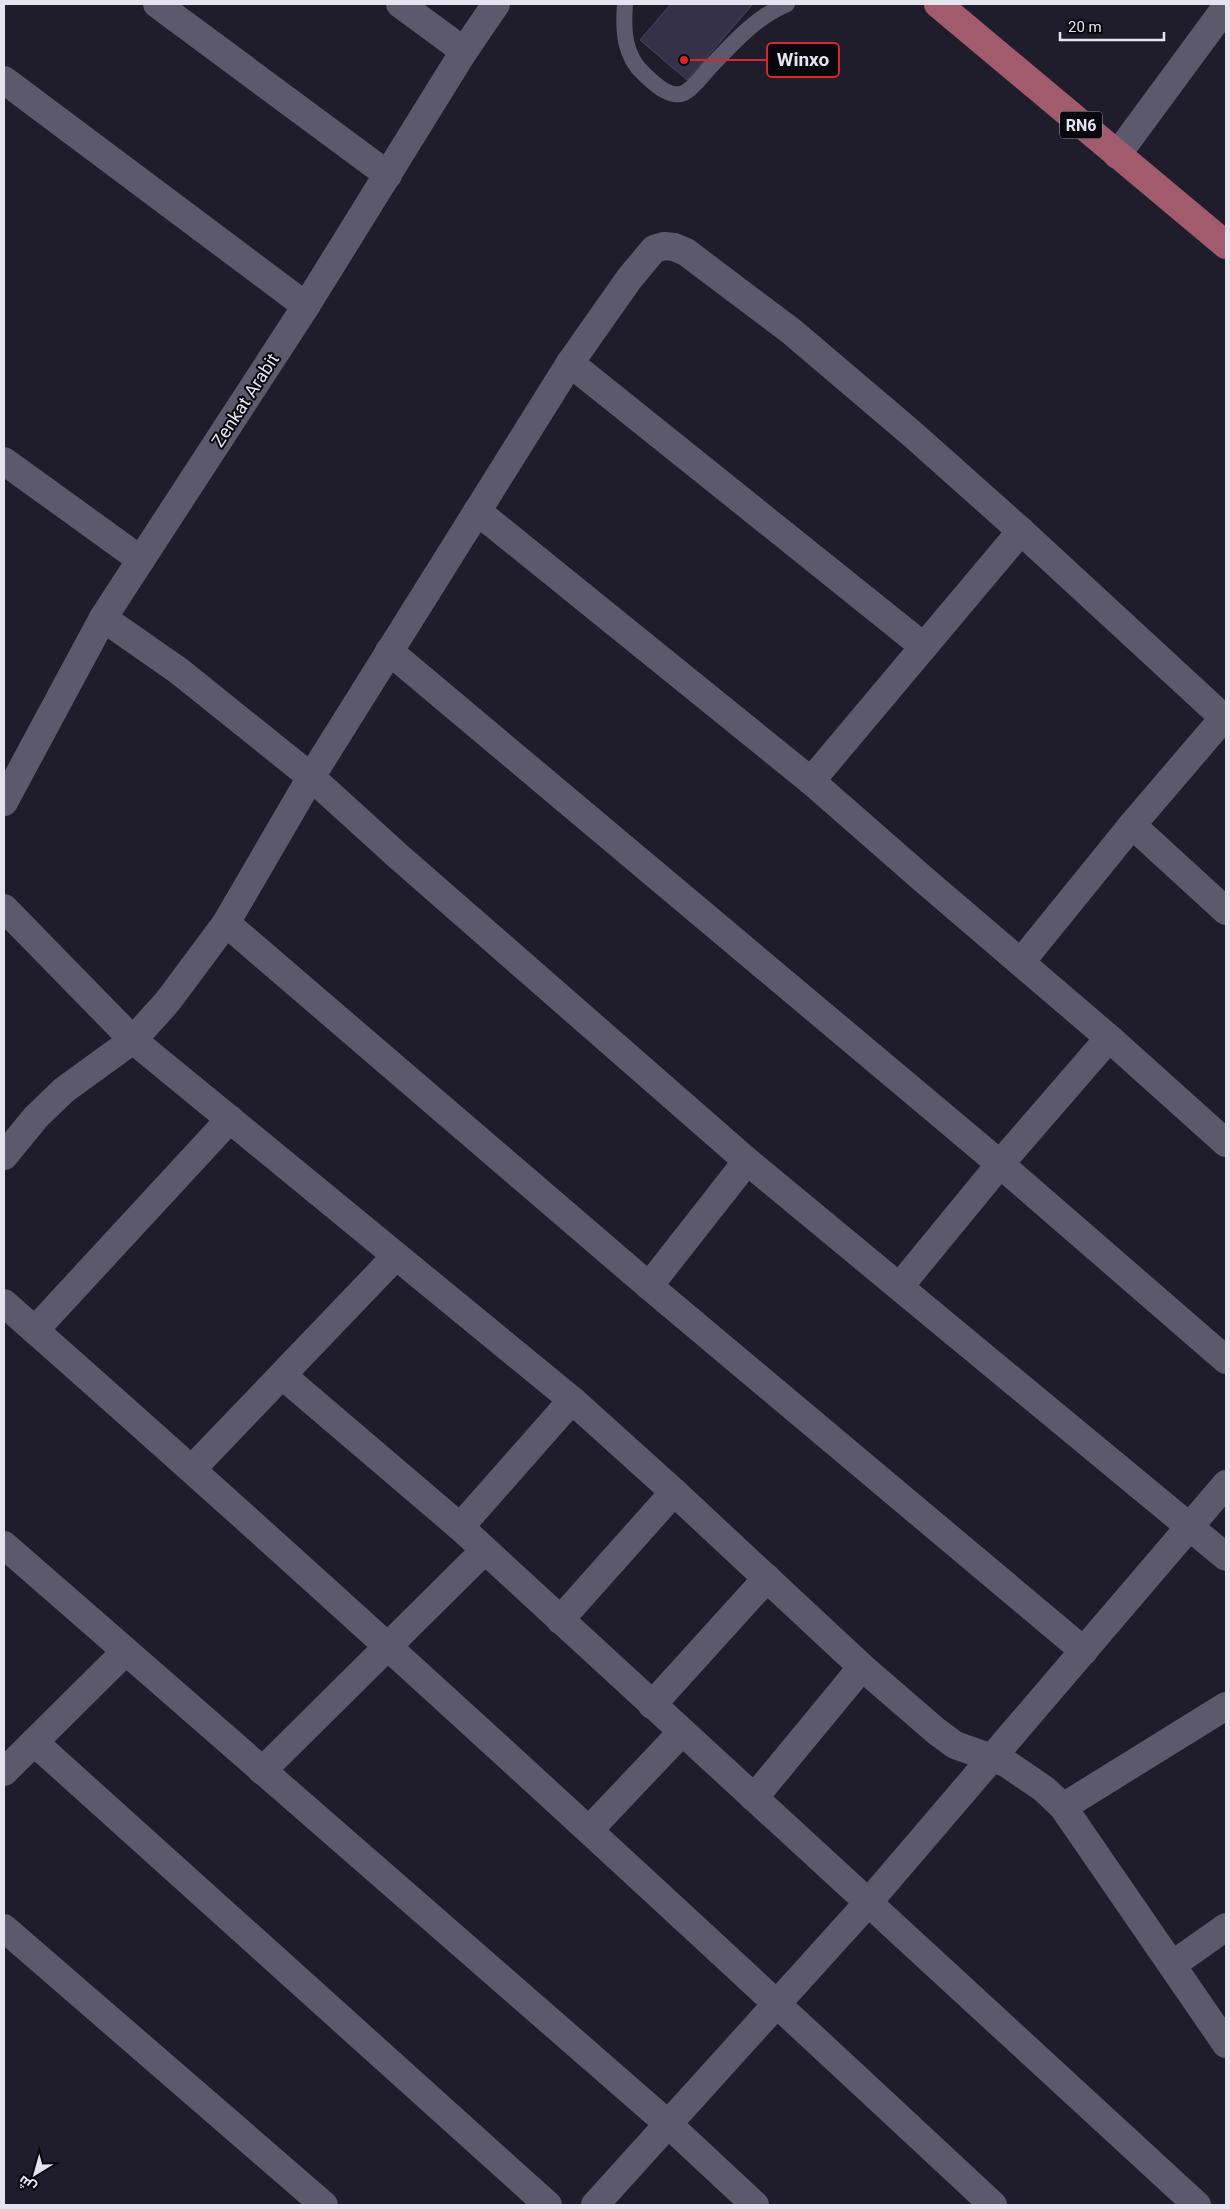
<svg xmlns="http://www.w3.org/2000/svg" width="1230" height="2209" font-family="Roboto,Cairo,sans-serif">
<rect width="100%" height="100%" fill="#1f1c2c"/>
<path fill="#353149" stroke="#494659" d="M671 4H753L687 80 640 40Z"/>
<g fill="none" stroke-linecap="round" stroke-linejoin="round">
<path stroke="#5d596c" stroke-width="16" d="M625 4C623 30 624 56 644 74 654 83 669 99 684 93 694 88 703 74 711 66 734 42 756 17 787 4"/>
<g stroke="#5d596c" stroke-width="28">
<path d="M157 4 388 175"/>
<path d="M400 4 464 51"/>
<path d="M4 80 306 306"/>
<path d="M1117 155 1226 7"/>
<path d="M570 363 923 646"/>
<path d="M4 461 141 560"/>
<path d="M477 511 811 781 923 879 1109 1038 1226 1143"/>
<path d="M103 618 179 671 311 777 398 856 747 1161 1226 1557"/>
<path d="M389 651 1000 1164 1226 1360"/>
<path d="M811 781 1021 531"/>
<path d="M1132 825 1226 911"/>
<path d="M4 908 133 1040 572 1400 674 1492 862 1667 936 1731 955 1745 1006 1763 1044 1789 1063 1807 1226 2044"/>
<path d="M226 923 649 1286 1084 1651"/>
<path d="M1021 962 1132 825 1226 715"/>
<path d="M4 1156 36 1117 64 1090 133 1040 168 1001 226 923 311 777 570 363 629 279 654 249 664 246 674 247 686 252 791 331 911 433 1021 531 1226 720"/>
<path d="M649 1286 747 1161"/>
<path d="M900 1286 1000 1164 1109 1038"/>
<path d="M4 1303C339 1598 667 1901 993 2205"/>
<path d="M35 1330 230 1119"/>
<path d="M283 1376 460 1527 1197 2205"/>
<path d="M192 1469 396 1256"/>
<path d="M460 1527 572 1400"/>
<path d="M4 1545 667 2123 755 2205"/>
<path d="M560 1620 674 1492"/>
<path d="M652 1705 767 1578"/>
<path d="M34 1742 548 2205"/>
<path d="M262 1771 484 1551"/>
<path d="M4 1772 125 1652"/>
<path d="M754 1798 862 1667"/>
<path d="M1063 1807 1226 1706"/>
<path d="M590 1829 682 1732"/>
<path d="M4 1928 324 2205"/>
<path d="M1172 1965 1226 1927"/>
<path d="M595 2205 867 1904 1226 1484"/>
</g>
<path stroke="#5d596c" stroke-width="28" d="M4 802 103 618 306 306 464 51 496 4"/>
<path stroke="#a25a6d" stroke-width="28" d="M938 4 1226 245"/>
</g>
<g text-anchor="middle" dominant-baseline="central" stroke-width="4" stroke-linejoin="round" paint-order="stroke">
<rect fill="#09070e" stroke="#a3a1ab" stroke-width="1" x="1060" y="111.5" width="42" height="27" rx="4"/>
<g font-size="16" font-weight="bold" fill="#e5e3ee">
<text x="1081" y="125">RN6</text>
</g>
<g font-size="18" fill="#e5e3ee" stroke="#09070e">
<text transform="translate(245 400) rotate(-57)">Zenkat Arabit</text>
</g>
</g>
<path fill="none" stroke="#d62828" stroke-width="2" d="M684 60L767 60"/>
<circle fill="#d62828" stroke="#09070e" stroke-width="2" cx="684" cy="60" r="5"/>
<rect fill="#09070e" stroke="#d62828" stroke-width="2" x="767" y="43" width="72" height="34" rx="5"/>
<g font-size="19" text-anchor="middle" font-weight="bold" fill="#e5e3ee">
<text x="803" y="66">Winxo</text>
</g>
<rect width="1230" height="2209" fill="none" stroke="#e5e3ee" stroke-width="10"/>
<g transform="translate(35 2174) rotate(217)" stroke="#09070e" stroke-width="4" paint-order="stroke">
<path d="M0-4L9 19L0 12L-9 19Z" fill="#e5e3ee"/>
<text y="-8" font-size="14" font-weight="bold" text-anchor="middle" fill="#e5e3ee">ش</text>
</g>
<path d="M1060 32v8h104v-8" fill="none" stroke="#e5e3ee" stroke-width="2.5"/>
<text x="1068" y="32" font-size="15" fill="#e5e3ee" stroke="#09070e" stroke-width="4" paint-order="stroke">20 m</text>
</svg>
